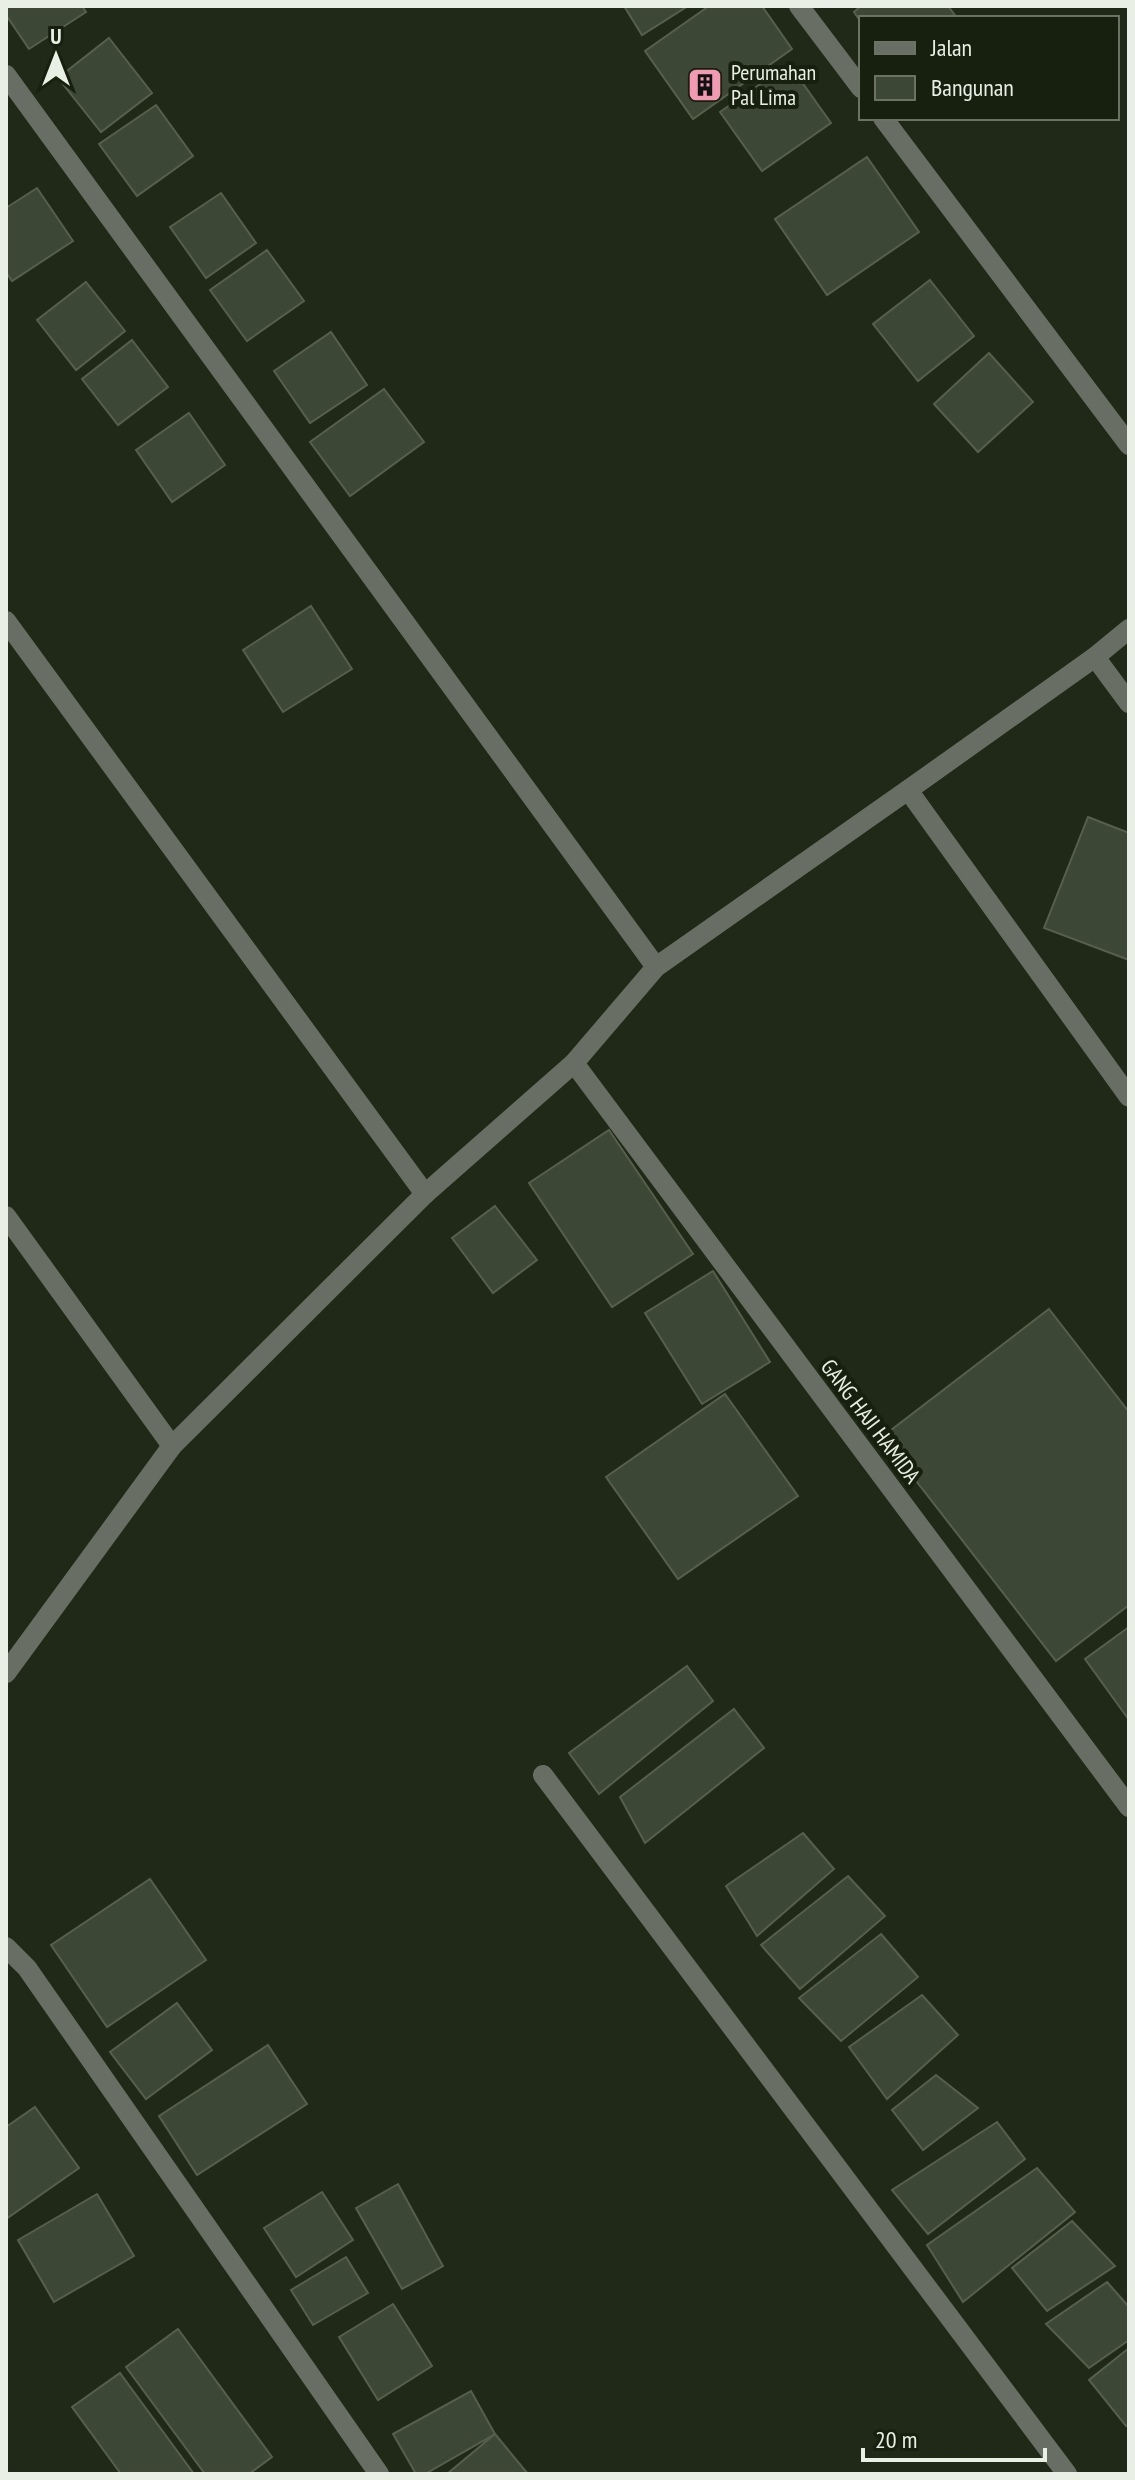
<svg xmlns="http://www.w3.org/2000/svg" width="1135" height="2480" font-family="'PT Sans Narrow',sans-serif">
<rect width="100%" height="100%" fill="#202918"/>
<g fill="#3d4735" stroke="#555f4c" stroke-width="2">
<path d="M6 6H82L86 12 29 49 6 15Z"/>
<path d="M624 6H688L642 35Z"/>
<path d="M709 6H762L792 49 693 119 645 51Z"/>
<path d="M861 6H948L957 18H861V22L854 12Z"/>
<path d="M109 38 152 93 101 132 58 78Z"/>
<path d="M789 64 831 123 762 171 720 112Z"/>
<path d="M156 105 193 156 137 196 99 144Z"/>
<path d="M867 157 919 232 827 295 775 219Z"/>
<path d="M37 188 73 241 12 281 6 272V208Z"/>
<path d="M221 193 256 243 206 278 170 227Z"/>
<path d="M267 250 304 301 247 341 210 290Z"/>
<path d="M930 280 974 336 918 381 873 324Z"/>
<path d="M86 282 125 331 76 370 37 320Z"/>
<path d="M331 332 367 385 310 423 274 371Z"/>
<path d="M132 340 168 387 118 425 82 379Z"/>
<path d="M989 353 1033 402 978 452 934 404Z"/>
<path d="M384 389 424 442 350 496 310 442Z"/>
<path d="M189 413 225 465 172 502 136 450Z"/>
<path d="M311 606 352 669 283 712 243 650Z"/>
<path d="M1088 817 1129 833V960L1044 928Z"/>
<path d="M609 1130 693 1254 612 1307 529 1183Z"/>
<path d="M495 1206 537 1260 493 1293 452 1238Z"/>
<path d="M713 1271 770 1362 702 1404 645 1313Z"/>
<path d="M1049 1309 1129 1412V1605L1056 1661 882 1437Z"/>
<path d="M725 1394 798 1496 678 1579 606 1477Z"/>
<path d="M1129 1627V1720L1085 1659Z"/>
<path d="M687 1666 713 1701 599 1794 569 1753Z"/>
<path d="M734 1709 764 1748 645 1843 620 1797Z"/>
<path d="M803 1833 834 1869 757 1936 726 1886Z"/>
<path d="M848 1876 885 1916 800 1989 761 1945Z"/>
<path d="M150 1879 206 1960 107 2027 51 1945Z"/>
<path d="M881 1934 918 1977 841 2041 799 1998Z"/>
<path d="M922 1995 958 2035 887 2099 849 2047Z"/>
<path d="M177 2003 212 2050 146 2099 110 2052Z"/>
<path d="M268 2045 307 2104 197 2175 159 2116Z"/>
<path d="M936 2075 978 2108 923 2150 892 2110Z"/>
<path d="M35 2107 79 2168 6 2219V2127Z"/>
<path d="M997 2122 1025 2159 928 2234 892 2190Z"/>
<path d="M1037 2168 1075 2212 963 2302 927 2245Z"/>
<path d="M398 2184 443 2266 402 2289 356 2208Z"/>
<path d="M322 2192 353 2240 296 2277 264 2228Z"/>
<path d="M97 2194 134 2256 54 2302 18 2240Z"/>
<path d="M1072 2221 1115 2266 1047 2311 1012 2268Z"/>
<path d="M346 2257 368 2293 313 2325 291 2290Z"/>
<path d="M1107 2282 1129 2307V2340L1089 2368 1046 2324Z"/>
<path d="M393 2304 432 2366 378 2400 339 2337Z"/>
<path d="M178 2329 272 2457 249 2474H205L126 2367Z"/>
<path d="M1129 2348V2424L1126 2426 1089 2380Z"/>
<path d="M120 2373 194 2474H121L72 2407Z"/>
<path d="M471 2391 495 2434 425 2474H416L393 2434Z"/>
<path d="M495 2434 528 2474H447Z"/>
</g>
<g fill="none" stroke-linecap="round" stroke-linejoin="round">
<g stroke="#696e65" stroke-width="20">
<path d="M799 6 861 88"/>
<path d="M6 75 656 967"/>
<path d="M883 118 1129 445"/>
<path d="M6 621 425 1194"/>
<path d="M1095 657 1129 703"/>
<path d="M908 790 1129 1097"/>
<path d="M574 1063 1129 1807"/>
<path d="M6 1216 172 1446"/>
<path d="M6 1673 172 1446 425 1194 574 1063 656 967 908 790 1095 657 1129 629"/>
<path d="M543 1775 1067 2474"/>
<path d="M6 1947 27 1968 379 2474"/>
</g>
</g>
<defs>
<g id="building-square" transform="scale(1.8)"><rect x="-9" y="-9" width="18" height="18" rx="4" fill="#f19ab1" stroke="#171f0f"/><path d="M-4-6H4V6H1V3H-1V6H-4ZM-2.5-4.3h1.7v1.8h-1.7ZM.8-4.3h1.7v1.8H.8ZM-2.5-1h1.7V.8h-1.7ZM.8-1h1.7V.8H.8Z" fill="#111"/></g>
</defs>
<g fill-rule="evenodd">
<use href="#building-square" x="705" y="85"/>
</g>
<g text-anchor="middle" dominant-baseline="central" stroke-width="8" stroke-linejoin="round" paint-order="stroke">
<g font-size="22" fill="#e9efe4" stroke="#171f0f" text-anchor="start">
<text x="731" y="72">Perumahan<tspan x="731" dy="25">Pal Lima</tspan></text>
</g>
<g font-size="22" fill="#e9efe4" stroke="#171f0f">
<text transform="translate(871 1421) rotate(53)">GANG HAJI HAMIDA</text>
</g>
</g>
<rect width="1135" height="2480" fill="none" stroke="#e9efe4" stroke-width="16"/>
<rect x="859" y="16" width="260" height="104" fill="#171f0f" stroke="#6b7264" stroke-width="2"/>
<rect x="875" y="42" width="40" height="12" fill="#696e65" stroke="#6b7264" stroke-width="2"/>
<text x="931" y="56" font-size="24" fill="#e9efe4">Jalan</text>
<rect x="875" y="76" width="40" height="24" fill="#3d4735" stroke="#6b7264" stroke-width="2"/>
<text x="931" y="96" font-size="24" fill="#e9efe4">Bangunan</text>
<g transform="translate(56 56)" stroke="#171f0f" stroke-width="6" paint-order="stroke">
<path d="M0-6L14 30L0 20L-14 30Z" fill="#e9efe4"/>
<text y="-12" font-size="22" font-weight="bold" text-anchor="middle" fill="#e9efe4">U</text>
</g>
<path d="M863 2448v12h182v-12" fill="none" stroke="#e9efe4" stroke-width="4"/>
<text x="875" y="2448" font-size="24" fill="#e9efe4" stroke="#171f0f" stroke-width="6" paint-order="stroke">20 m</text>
</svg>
